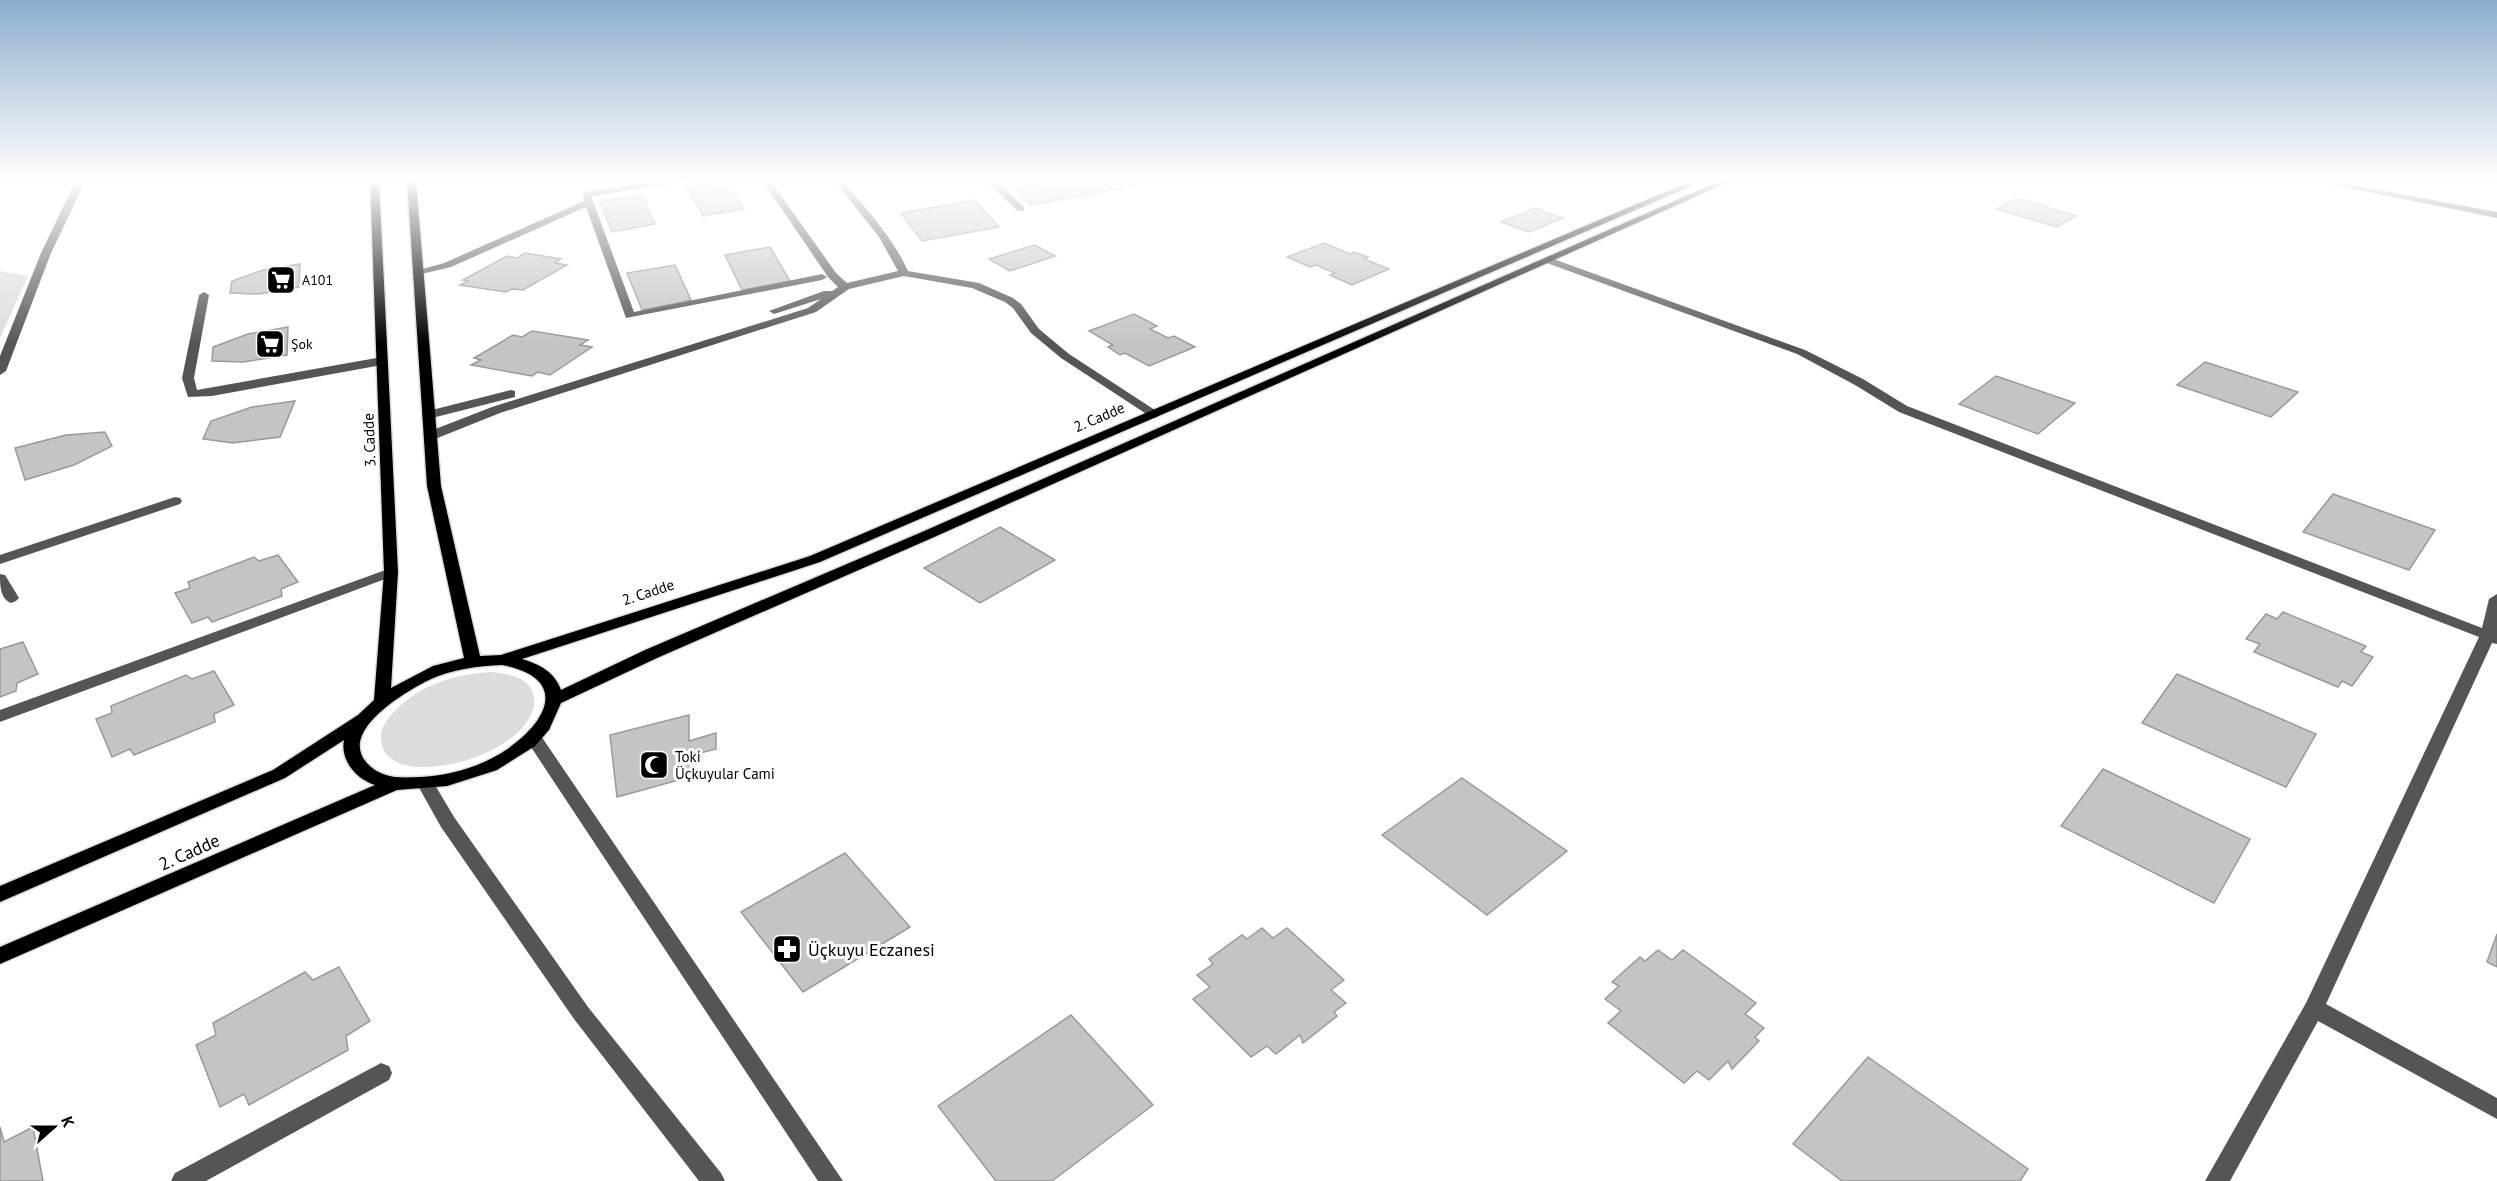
<svg xmlns="http://www.w3.org/2000/svg" width="2497" height="1181" font-family="'PT Sans',sans-serif">
<rect width="100%" height="100%" fill="#fff"/>
<g fill="#dcdcdc">
<path d="M0 271 28 276 0 338Z"/>
<path d="M491 672C508 674 532 677 534 698 538 747 429 783 393 760 384 755 381 746 381 737 380 727 389 717 396 710 421 684 456 674 491 672Z"/>
</g>
<g fill="#c4c4c4" stroke="#999" stroke-width="1.5">
<path d="M1057 180H1115L1125 188 1030 205 1013 188Z"/>
<path d="M728 181 744 209 703 216 687 187Z"/>
<path d="M642 195 655 224 612 232 600 202Z"/>
<path d="M2015 199 2025 200 2076 216 2057 227 1996 209Z"/>
<path d="M975 200 999 227 922 241 901 213Z"/>
<path d="M1535 208 1563 218 1529 232 1501 222Z"/>
<path d="M1324 243 1350 254 1354 252 1368 257 1364 259 1389 269 1352 285 1330 275 1335 273 1316 265 1310 267 1287 257Z"/>
<path d="M1035 245 1055 256 1010 271 989 259Z"/>
<path d="M770 247 790 281 742 290 725 255Z"/>
<path d="M525 253 561 259 555 263 567 265 523 290 512 289 506 292 460 285 468 281 463 280 507 256 517 258Z"/>
<path d="M300 264 299 287 259 294 230 293 232 281 263 270Z"/>
<path d="M675 265 691 300 642 310 627 273Z"/>
<path d="M1134 314 1157 326 1150 329 1168 338 1174 336 1195 347 1149 366 1125 353 1120 355 1108 347 1113 345 1089 331Z"/>
<path d="M288 327 287 355 243 362 212 361 213 347 248 334Z"/>
<path d="M532 331 588 340 580 345 592 347 550 375 538 372 532 376 471 365 481 360 474 358 513 335 522 337Z"/>
<path d="M2205 362 2298 392 2271 417 2177 385Z"/>
<path d="M1996 376 2075 403 2038 434 1959 404Z"/>
<path d="M295 401 280 437 233 443 203 439 211 421 252 407Z"/>
<path d="M105 432 112 446 74 465 25 480 15 448 66 435Z"/>
<path d="M2333 494 2435 530 2409 570 2303 532Z"/>
<path d="M1000 527 1055 560 980 603 924 568Z"/>
<path d="M278 555 298 582 281 589 282 596 212 622 208 617 192 623 175 593 190 588 188 582 254 557 259 561Z"/>
<path d="M2283 612 2366 646 2361 652 2373 657 2352 686 2342 681 2338 687 2254 652 2260 644 2246 639 2266 614 2277 619Z"/>
<path d="M23 642 38 674 17 683 16 691 0 697V649Z"/>
<path d="M214 671 234 705 214 714 215 722 134 755 130 749 112 757 96 719 112 713 111 706 186 675 192 679Z"/>
<path d="M2177 674 2316 734 2286 787 2142 723Z"/>
<path d="M689 715V741L716 733V749L693 755 697 775 617 797 610 735Z"/>
<path d="M2103 769 2250 839 2214 903 2061 826Z"/>
<path d="M1462 778 1567 851 1487 915 1382 835Z"/>
<path d="M845 853 910 927 803 992 741 912Z"/>
<path d="M1262 928 1273 938 1287 928 1344 980 1331 990 1346 1003 1334 1012 1337 1016 1303 1043 1300 1035 1276 1054 1267 1046 1251 1057 1193 999 1210 987 1197 975 1213 964 1209 959 1242 935 1247 939Z"/>
<path d="M2497 934V967L2487 962Z"/>
<path d="M1658 950 1672 960 1683 950 1756 1003 1745 1014 1764 1028 1755 1037 1759 1041 1732 1069 1728 1061 1709 1080 1697 1071 1684 1083 1608 1023 1621 1011 1605 999 1619 986 1612 982 1640 957 1645 961Z"/>
<path d="M339 967 370 1021 346 1036 348 1050 249 1105 244 1094 220 1107 196 1045 216 1035 213 1023 305 972 313 980Z"/>
<path d="M1071 1015 1153 1105 1052 1181H996L938 1106Z"/>
<path d="M1868 1057 2028 1169 2020 1181H1842L1793 1144Z"/>
<path d="M0 1127 4 1142 33 1127 43 1181H0Z"/>
</g>
<g fill="none" stroke-linecap="round" stroke-linejoin="round">
<g stroke="#dbdbdb" stroke-width="3">
<path id="major" d="M370 180H379L398 572 391 688 433 666 464 658 427 486 407 180H416L441 486 480 656 501 655 810 556 1693 180H1705L820 562 522 659C539 664 555 672 561 690L645 650 922 532 1722 180H1733L932 538 657 658 561 703 549 730 535 746 497 770 447 786 397 790 0 964V947L375 785C356 779 340 760 344 740L285 778 0 902V886L273 770 358 715 374 700 384 572ZM502 665C569 678 549 721 506 750 482 766 450 776 420 777 399 778 381 779 366 762 339 730 408 690 431 679 454 669 477 666 502 665Z"/>
</g>
<g fill="#555" fill-rule="evenodd">
<path d="M76 180H86L51 253 6 371 0 375V356L41 253Z"/>
<path d="M664 180H684L679 183 591 196 634 312 822 274 827 277 822 280 626 318 586 207 451 267 417 275 412 272 444 263 584 201 583 192Z"/>
<path d="M762 180H770L836 273 847 283 898 271 879 237 834 180H842C866 209 892 236 908 271L979 283 1013 298 1021 304 1039 329 1069 354 1161 414 1155 418 1151 417 1061 358 1031 333 1013 308 1005 302 972 288 904 276 849 289 816 312 500 413 435 439H425L424 436 425 433 492 407 808 308 821 299 774 314 769 311 824 291H832L838 287 828 277Z"/>
<path d="M985 180H994L1024 207V211H1018Z"/>
<path d="M1124 180H1133L1137 183 1129 185Z"/>
<path d="M2309 180H2326L2497 212V218Z"/>
<path d="M1548 257 1805 350 1863 379 1907 406 2482 628 2489 599 2497 594V644L2492 643 2326 1004 2497 1098V1119L2318 1021 2230 1181H2205L2306 1003 2479 637 1899 412 1855 385 1797 354 1544 262 1543 260Z"/>
<path d="M204 292 209 295 194 378 197 390 382 357 388 361 382 365 212 396 188 397 182 378 199 295Z"/>
<path d="M511 390 515 391V397L428 419 422 415 424 412Z"/>
<path d="M175 497 180 498 182 501 180 504 0 564V555Z"/>
<path d="M391 568 398 572 396 575 0 722V710Z"/>
<path d="M0 574 5 575 19 598 16 601 11 603C0 599 0 585 0 574Z"/>
<path d="M533 731 539 733 843 1181H818L527 741 524 737 527 733Z"/>
<path d="M426 778 432 780 454 817 588 1007 721 1173 725 1181H699L574 1019 441 827 417 784 420 780Z"/>
<path d="M381 1063 389 1066 392 1073 389 1080 206 1181H171L175 1173Z"/>
</g>
<use href="#major" fill="#000" fill-rule="evenodd"/>
</g>
<linearGradient id="sky" x2="0" y2="1"><stop stop-color="#8cadcc"/><stop offset="0.52" stop-color="#fff"/><stop offset="1" stop-color="#fff" stop-opacity="0"/></linearGradient>
<rect width="2497" height="345" fill="url(#sky)"/>
<defs>
<g id="supermarket-square" transform="scale(1.5)"><rect x="-9" y="-9" width="18" height="18" rx="4" fill="#000" stroke="#fff"/><path d="M-6-5.5h2.5l.6 2H6L4.5 2H-2.5L-4.4-4H-6ZM-1.5 3.2a1.3 1.3 0 1 0 .1 0ZM3 3.2a1.3 1.3 0 1 0 .1 0Z" fill="#fff"/></g>
<g id="mosque-square" transform="scale(1.5)"><rect x="-9" y="-9" width="18" height="18" rx="4" fill="#000" stroke="#fff"/><path d="M3.5-4.9A6 6 0 1 0 3.5 4.9A5 5 0 1 1 3.5-4.9Z" fill="#fff"/></g>
<g id="pharmacy-square" transform="scale(1.5)"><rect x="-9" y="-9" width="18" height="18" rx="4" fill="#000" stroke="#fff"/><path d="M-2-6h4v4h4v4h-4v4h-4v-4h-4v-4h4Z" fill="#fff"/></g>
</defs>
<g fill-rule="evenodd">
<use href="#supermarket-square" x="281" y="280"/>
<use href="#supermarket-square" x="270" y="344"/>
<use href="#mosque-square" x="654" y="765"/>
<use href="#pharmacy-square" x="787" y="949"/>
</g>
<g text-anchor="middle" dominant-baseline="central" stroke-width="6" stroke-linejoin="round" paint-order="stroke">
<g font-size="14" fill="#000" stroke="#fff" text-anchor="start">
<text x="302" y="280">A101</text>
<text x="291" y="344">Şok</text>
</g>
<g font-size="15" fill="#000" stroke="#fff">
<text transform="translate(1099 417) rotate(-23)">2. Cadde</text>
<text transform="translate(369 440) rotate(-92)">3. Cadde</text>
<text transform="translate(648 592) rotate(-18)">2. Cadde</text>
</g>
<g font-size="15" fill="#000" stroke="#fff" text-anchor="start">
<text x="675" y="756">Toki<tspan x="675" dy="17">Üçkuyular Cami</tspan></text>
</g>
<g font-size="18" fill="#000" stroke="#fff">
<text transform="translate(189 852) rotate(-24)">2. Cadde</text>
</g>
<g font-size="18" fill="#000" stroke="#fff" text-anchor="start">
<text x="808" y="949">Üçkuyu Eczanesi</text>
</g>
</g>
<g transform="translate(54 1127) rotate(69)" stroke="#ffffff" stroke-width="4.5" paint-order="stroke">
<path d="M0-4.5L10 22L0 15L-10 22Z" fill="#000000"/>
<text y="-9" font-size="16" font-weight="bold" text-anchor="middle" fill="#000000">K</text>
</g>
</svg>
